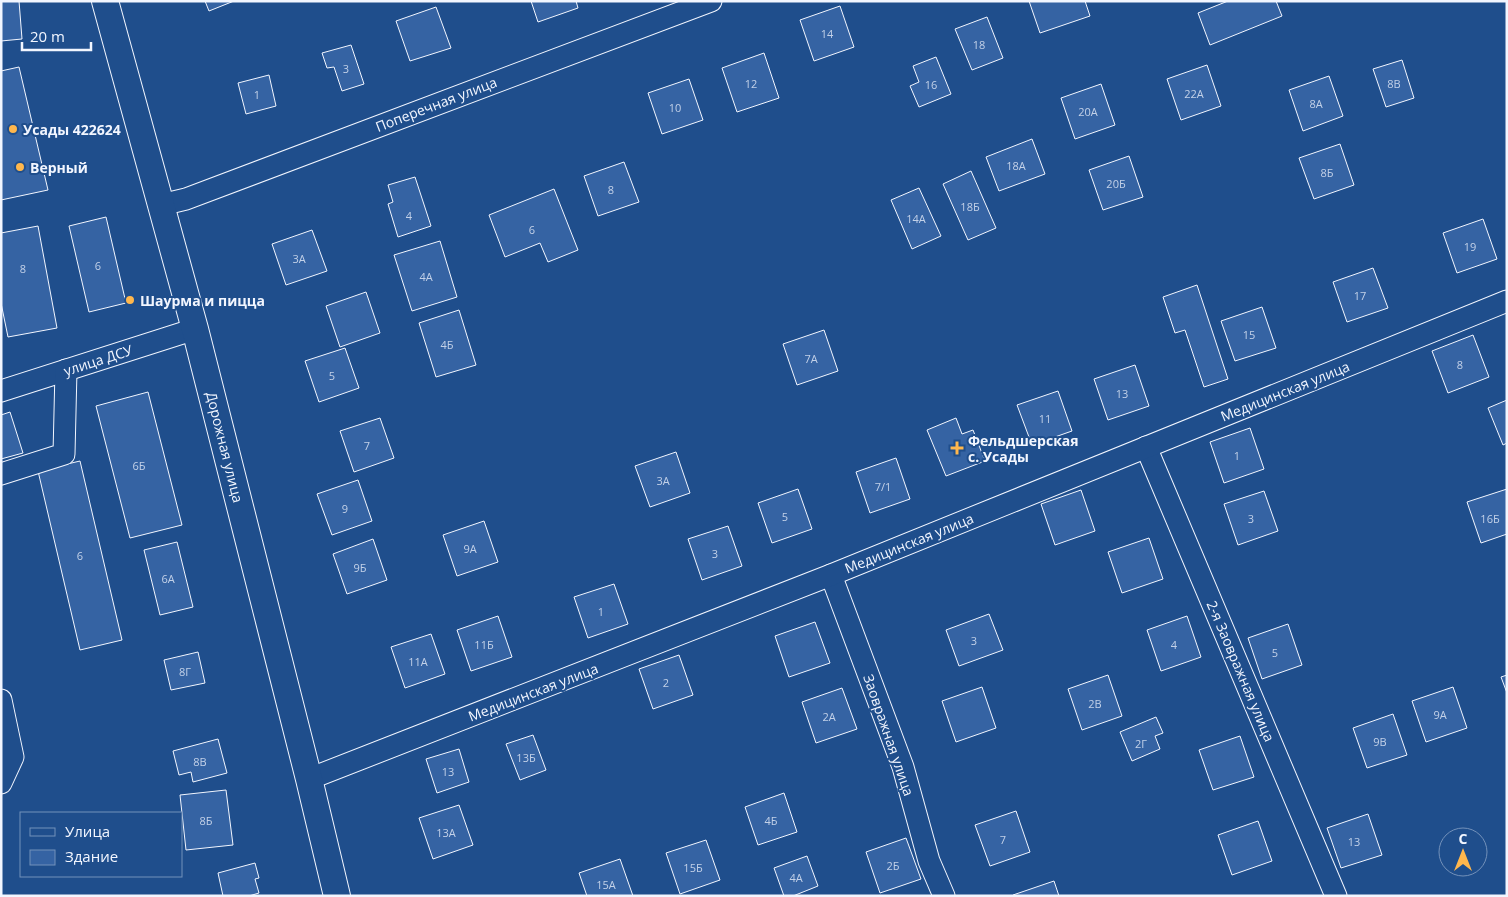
<svg xmlns="http://www.w3.org/2000/svg" width="1508" height="897" font-family="'Open Sans',sans-serif">
<rect width="100%" height="100%" fill="#1f4e8c"/>
<g fill="#3563a3" stroke="#f2f6ff">
<path d="M1 1H19L22 39 1 41Z"/>
<path d="M205 1H234L209 11Z"/>
<path d="M531 1H576L578 8 538 22Z"/>
<path d="M1029 1H1085L1090 16 1040 33Z"/>
<path d="M1228 1H1276L1282 16 1210 45 1198 13Z"/>
<path d="M840 6 854 47 814 61 800 20Z"/>
<path d="M436 7 451 48 410 61 396 21Z"/>
<path d="M987 17 1003 58 972 70 955 29Z"/>
<path d="M351 45 364 84 342 91 334 67 327 68 322 53Z"/>
<path d="M764 53 779 98 737 112 722 68Z"/>
<path d="M936 57 951 94 919 107 910 86 919 82 913 66Z"/>
<path d="M1402 60 1414 98 1386 107 1373 69Z"/>
<path d="M1207 65 1221 106 1181 120 1167 79Z"/>
<path d="M19 67 48 190 1 200V71Z"/>
<path d="M269 75 276 106 246 114 238 83Z"/>
<path d="M1329 76 1343 116 1303 131 1289 90Z"/>
<path d="M689 79 703 120 662 134 648 93Z"/>
<path d="M1101 84 1115 125 1075 139 1061 98Z"/>
<path d="M1032 139 1045 174 999 191 986 157Z"/>
<path d="M1340 144 1354 185 1314 199 1299 158Z"/>
<path d="M1129 156 1143 197 1103 210 1089 170Z"/>
<path d="M624 162 639 202 598 216 584 176Z"/>
<path d="M971 171 996 228 968 240 943 184Z"/>
<path d="M415 177 431 226 398 237 388 204 393 202 388 185Z"/>
<path d="M919 188 941 236 912 249 891 200Z"/>
<path d="M554 189 578 250 548 262 540 243 505 257 489 215Z"/>
<path d="M106 217 126 303 89 312 69 226Z"/>
<path d="M1483 219 1497 259 1457 273 1443 233Z"/>
<path d="M38 226 57 328 8 337 1 303V233Z"/>
<path d="M312 230 327 271 286 285 272 244Z"/>
<path d="M440 241 457 297 412 311 394 255Z"/>
<path d="M1373 268 1388 308 1347 322 1333 282Z"/>
<path d="M1197 285 1228 379 1204 387 1185 330 1175 333 1163 297Z"/>
<path d="M366 292 380 333 340 347 326 306Z"/>
<path d="M1262 307 1276 348 1235 361 1221 321Z"/>
<path d="M459 310 476 365 436 377 419 323Z"/>
<path d="M824 330 838 371 797 385 783 344Z"/>
<path d="M1473 335 1489 377 1448 393 1432 351Z"/>
<path d="M345 348 359 388 319 402 305 361Z"/>
<path d="M1135 365 1149 406 1108 420 1094 379Z"/>
<path d="M1058 391 1072 431 1032 445 1017 405Z"/>
<path d="M148 392 182 525 130 538 96 406Z"/>
<path d="M1507 400V443L1503 445 1488 408Z"/>
<path d="M10 412 23 453 1 459V415Z"/>
<path d="M380 418 394 458 354 472 340 431Z"/>
<path d="M956 418 962 434 973 430 985 461 946 476 927 430Z"/>
<path d="M1250 428 1264 469 1224 483 1210 442Z"/>
<path d="M676 452 690 493 650 507 635 466Z"/>
<path d="M896 458 910 499 870 513 856 472Z"/>
<path d="M80 461 122 640 80 650 38 471Z"/>
<path d="M358 480 372 521 332 535 317 494Z"/>
<path d="M798 489 812 529 772 543 758 503Z"/>
<path d="M1507 489V534L1481 543 1467 502Z"/>
<path d="M1081 490 1095 531 1055 545 1041 504Z"/>
<path d="M1264 491 1278 531 1238 545 1224 504Z"/>
<path d="M484 521 498 562 457 576 443 535Z"/>
<path d="M728 526 742 566 702 580 688 539Z"/>
<path d="M1149 538 1163 579 1122 593 1108 552Z"/>
<path d="M373 539 387 580 347 594 333 554Z"/>
<path d="M177 542 193 607 160 615 144 550Z"/>
<path d="M614 584 628 624 588 638 574 597Z"/>
<path d="M989 614 1003 650 959 666 946 630Z"/>
<path d="M498 616 512 657 471 671 457 630Z"/>
<path d="M1187 616 1201 657 1161 671 1147 630Z"/>
<path d="M815 622 830 663 789 677 775 636Z"/>
<path d="M1288 624 1302 665 1262 679 1248 638Z"/>
<path d="M431 634 445 674 405 688 391 647Z"/>
<path d="M198 652 205 683 171 690 164 660Z"/>
<path d="M679 655 693 695 653 709 639 669Z"/>
<path d="M1108 675 1122 716 1082 730 1068 689Z"/>
<path d="M1507 675V693L1501 677Z"/>
<path d="M982 687 996 728 956 742 942 701Z"/>
<path d="M1453 687 1467 728 1426 742 1412 701Z"/>
<path d="M842 688 857 729 816 743 802 702Z"/>
<path d="M1393 714 1407 755 1367 768 1353 728Z"/>
<path d="M1156 717 1163 733 1155 736 1160 749 1132 761 1120 732Z"/>
<path d="M533 735 546 770 520 780 506 744Z"/>
<path d="M1240 736 1254 777 1213 790 1199 750Z"/>
<path d="M218 739 227 773 193 782 191 772 179 775 173 751Z"/>
<path d="M459 749 469 782 437 793 426 759Z"/>
<path d="M226 790 233 845 186 850 180 795Z"/>
<path d="M784 793 797 832 758 845 745 807Z"/>
<path d="M459 805 473 845 433 859 419 818Z"/>
<path d="M1016 811 1030 852 990 866 975 825Z"/>
<path d="M1368 814 1382 855 1341 868 1327 828Z"/>
<path d="M1258 821 1272 861 1232 875 1218 835Z"/>
<path d="M906 838 921 879 880 893 866 852Z"/>
<path d="M706 840 720 880 680 894 666 853Z"/>
<path d="M807 856 818 886 793 896H784L774 868Z"/>
<path d="M620 859 633 896H587L579 873Z"/>
<path d="M255 863 259 878 255 879 259 893 249 896H223L218 873Z"/>
<path d="M1054 881 1059 896H1014L1013 895Z"/>
</g>
<g fill="none" stroke-linecap="round" stroke-linejoin="round">
<g stroke="#f2f6ff" stroke-width="23">
<g id="minor">
<path d="M161 205 186 199 711 1"/>
<path d="M1 391 195 329"/>
<path d="M1146 447 1336 896"/>
<path d="M1 474 64 454 66 370"/>
<path d="M831 575 903 767 929 861 944 896"/>
<path d="M1 700 13 757 1 783"/>
<path d="M309 779 831 575 1507 301"/>
</g>
</g>
<g stroke="#f2f6ff" stroke-width="28">
<path id="tertiary" d="M105 1 195 329 309 779 337 896"/>
</g>
<use href="#minor" stroke="#1f4e8c" stroke-width="21"/>
<use href="#tertiary" stroke="#1f4e8c" stroke-width="26"/>
</g>
<g fill="#ffb74d" stroke="#1f4e8c" stroke-width="2">
<circle cx="13" cy="129" r="5"/>
<circle cx="20" cy="167" r="5"/>
<circle cx="130" cy="300" r="5"/>
<path d="M954.5 440.5h5v5h5v5h-5v5h-5v-5h-5v-5h5z"/>
</g>
<g text-anchor="middle" dominant-baseline="central" stroke-width="4" stroke-linejoin="round" paint-order="stroke">
<g font-size="11" fill="#c3d1e8">
<text x="827" y="33">14</text>
<text x="979" y="44">18</text>
<text x="346" y="68">3</text>
<text x="751" y="83">12</text>
<text x="1394" y="83">8В</text>
<text x="931" y="84">16</text>
<text x="1194" y="93">22А</text>
<text x="257" y="94">1</text>
<text x="1316" y="103">8А</text>
<text x="675" y="107">10</text>
<text x="1088" y="111">20А</text>
<text x="1016" y="165">18А</text>
<text x="1327" y="172">8Б</text>
<text x="1116" y="183">20Б</text>
<text x="611" y="189">8</text>
<text x="970" y="206">18Б</text>
<text x="409" y="215">4</text>
<text x="916" y="218">14А</text>
<text x="532" y="229">6</text>
<text x="1470" y="246">19</text>
<text x="299" y="258">3А</text>
<text x="98" y="265">6</text>
<text x="23" y="268">8</text>
<text x="426" y="276">4А</text>
<text x="1360" y="295">17</text>
<text x="1249" y="334">15</text>
<text x="447" y="344">4Б</text>
<text x="811" y="358">7А</text>
<text x="1460" y="364">8</text>
<text x="332" y="375">5</text>
<text x="1122" y="393">13</text>
<text x="1045" y="418">11</text>
<text x="367" y="445">7</text>
<text x="1237" y="455">1</text>
<text x="139" y="465">6Б</text>
<text x="663" y="480">3А</text>
<text x="883" y="486">7/1</text>
<text x="345" y="508">9</text>
<text x="785" y="516">5</text>
<text x="1251" y="518">3</text>
<text x="1490" y="518">16Б</text>
<text x="470" y="548">9А</text>
<text x="715" y="553">3</text>
<text x="80" y="555">6</text>
<text x="360" y="567">9Б</text>
<text x="168" y="578">6А</text>
<text x="601" y="611">1</text>
<text x="974" y="640">3</text>
<text x="484" y="644">11Б</text>
<text x="1174" y="644">4</text>
<text x="1275" y="652">5</text>
<text x="418" y="661">11А</text>
<text x="185" y="671">8Г</text>
<text x="666" y="682">2</text>
<text x="1095" y="703">2В</text>
<text x="1440" y="714">9А</text>
<text x="829" y="716">2А</text>
<text x="1380" y="741">9В</text>
<text x="1141" y="743">2Г</text>
<text x="526" y="757">13Б</text>
<text x="200" y="761">8В</text>
<text x="448" y="771">13</text>
<text x="206" y="820">8Б</text>
<text x="771" y="820">4Б</text>
<text x="446" y="832">13А</text>
<text x="1003" y="839">7</text>
<text x="1354" y="841">13</text>
<text x="893" y="865">2Б</text>
<text x="693" y="867">15Б</text>
<text x="796" y="877">4А</text>
<text x="606" y="884">15А</text>
</g>
<g font-size="14" fill="#f2f6ff" stroke="#1f4e8c">
<text transform="translate(436 104) rotate(-21)">Поперечная улица</text>
<text transform="translate(98 360) rotate(-18)">улица ДСУ</text>
<text transform="translate(1285 391) rotate(-22)">Медицинская улица</text>
<text transform="translate(225 447) rotate(76)">Дорожная улица</text>
<text transform="translate(909 543) rotate(-22)">Медицинская улица</text>
<text transform="translate(1241 671) rotate(67)">2-я Заовражная улица</text>
<text transform="translate(533 692) rotate(-21)">Медицинская улица</text>
<text transform="translate(889 735) rotate(71)">Заовражная улица</text>
</g>
<g font-size="14" font-weight="bold" fill="#f2f6ff" stroke="#1f4e8c" text-anchor="start">
<text x="23" y="129">Усады 422624</text>
<text x="30" y="167">Верный</text>
<text x="140" y="300">Шаурма и пицца</text>
<text x="968" y="440">Фельдшерская<tspan x="968" dy="16">с. Усады</tspan></text>
</g>
</g>
<rect width="1508" height="897" fill="none" stroke="#f2f6ff" stroke-width="5"/>
<rect x="20" y="812" width="162" height="65" fill="#1f4e8c" stroke="#7391ba"/>
<rect x="30" y="828" width="25" height="8" fill="#1f4e8c" stroke="#7391ba"/>
<text x="65" y="837" font-size="15" fill="#f2f6ff">Улица</text>
<rect x="30" y="850" width="25" height="15" fill="#3563a3" stroke="#7391ba"/>
<text x="65" y="862" font-size="15" fill="#f2f6ff">Здание</text>
<g transform="translate(1463 852)"><circle r="24" fill="#1f4e8c" stroke="#7391ba"/>
<path d="M0-4L9 19L0 12L-9 19Z" fill="#ffb74d"/>
<text y="-8" font-size="14" font-weight="bold" text-anchor="middle" fill="#f2f6ff">С</text>
</g>
<path d="M22 42v8h69v-8" fill="none" stroke="#f2f6ff" stroke-width="2.5"/>
<text x="30" y="42" font-size="15" fill="#f2f6ff" stroke="#1f4e8c" stroke-width="4" paint-order="stroke">20 m</text>
</svg>
